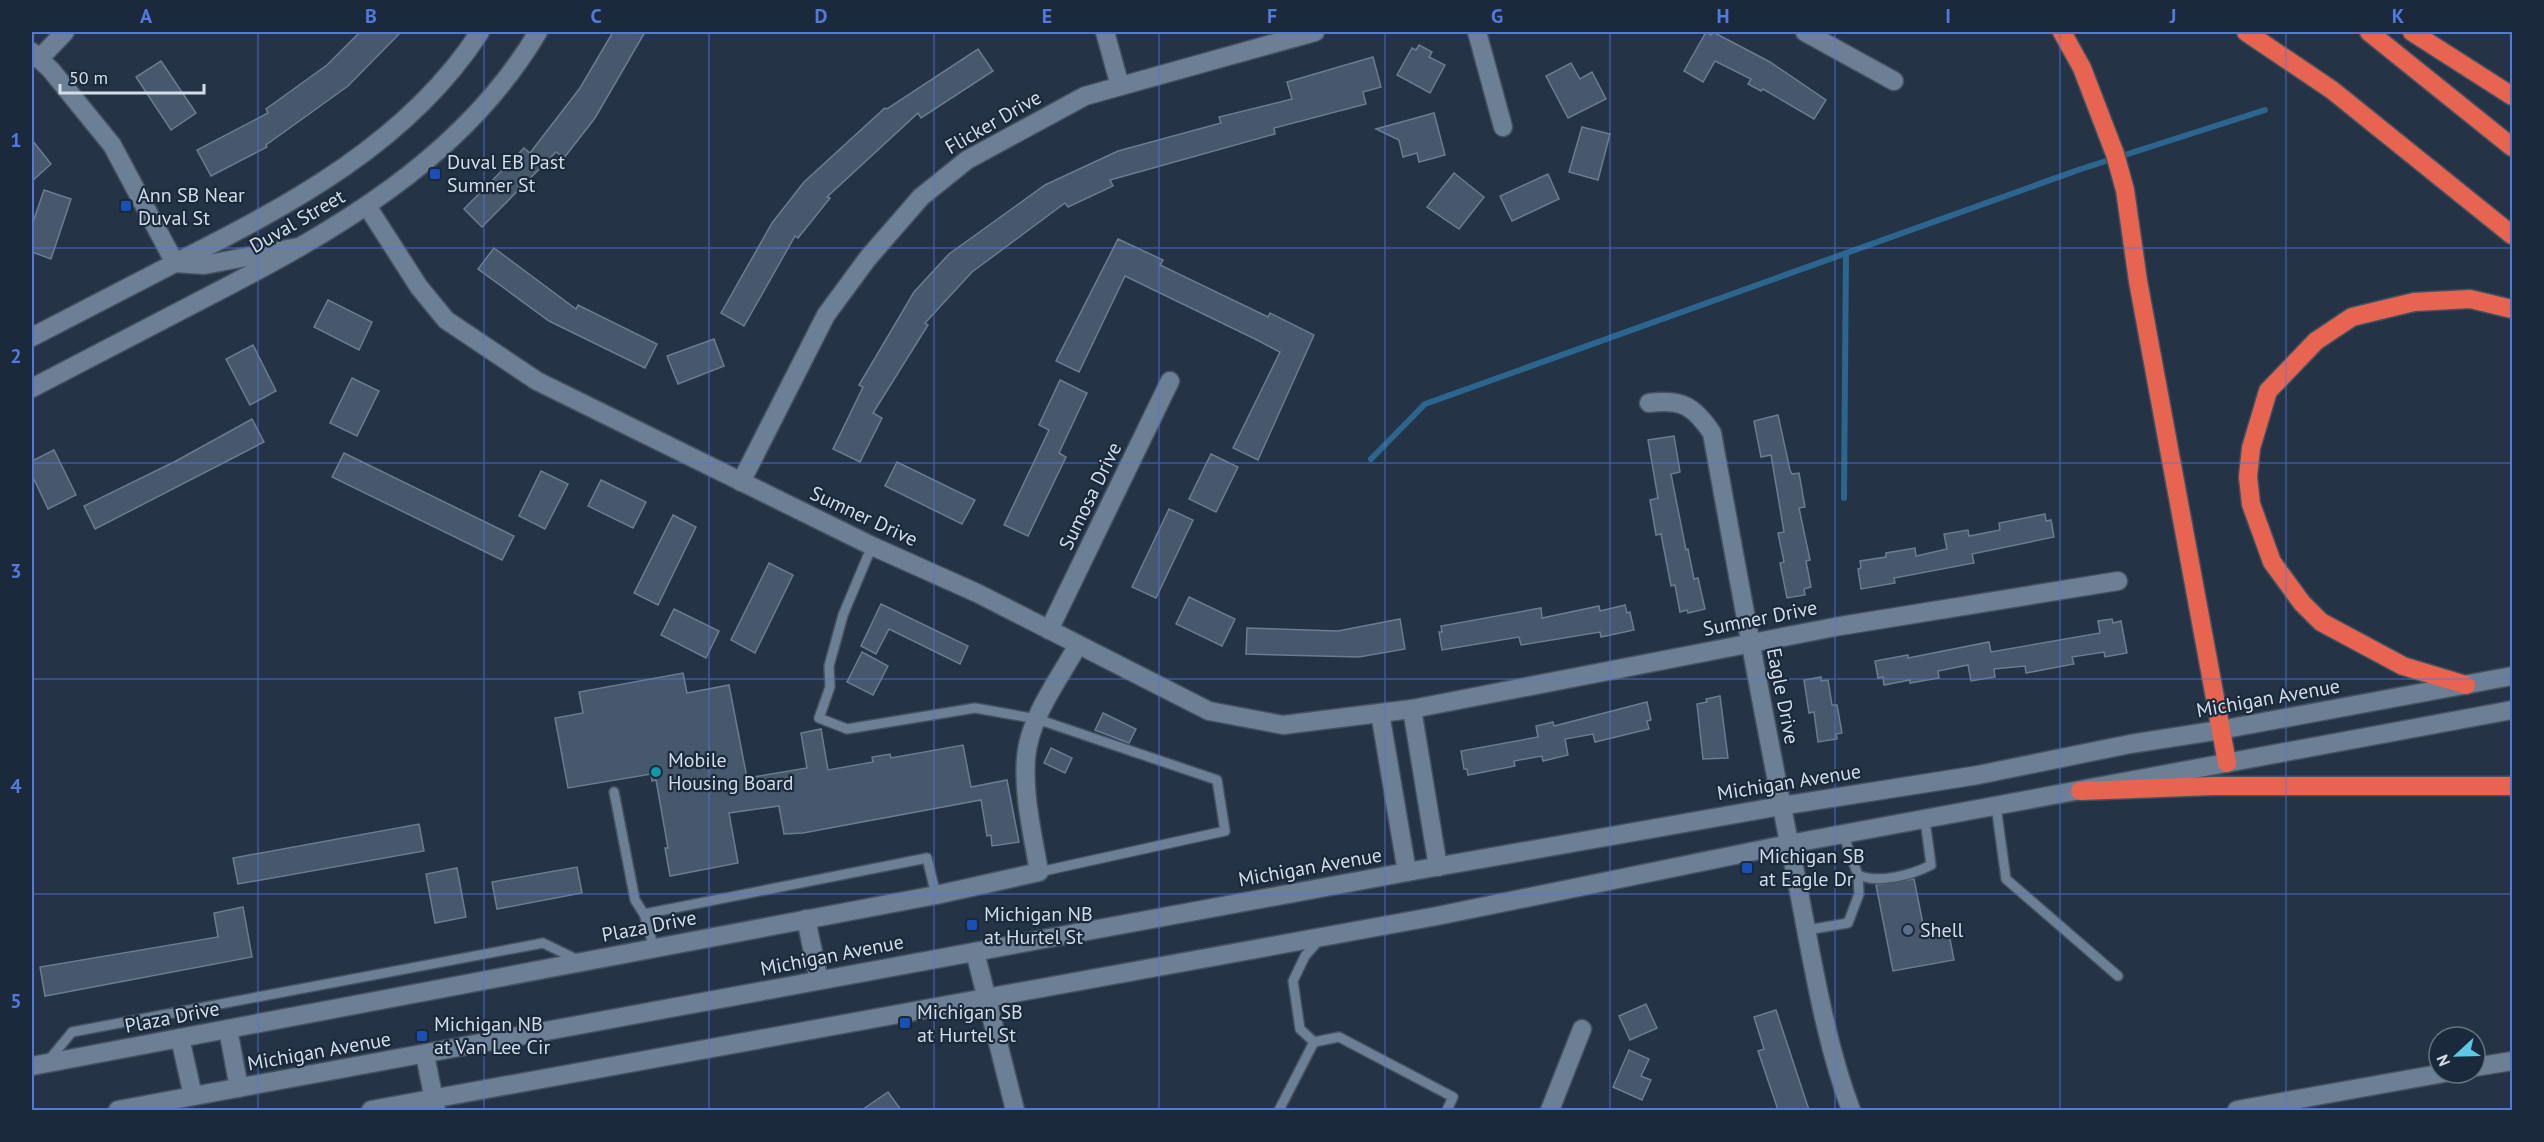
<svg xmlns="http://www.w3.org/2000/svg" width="2544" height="1142" font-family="'PT Sans',sans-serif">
<rect width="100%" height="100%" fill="#243446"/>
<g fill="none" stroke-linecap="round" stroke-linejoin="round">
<g stroke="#2c658d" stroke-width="6">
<path d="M1371 459 1425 404 2081 169 2265 110"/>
<path d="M1844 498 1846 253"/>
</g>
</g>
<g fill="#47586d" stroke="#6a7c92" stroke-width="1.5">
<path d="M360 32H401L348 86 266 145 267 147 211 176 197 150 268 113 266 109 327 65Z"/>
<path d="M613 32H645L595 118 564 158 556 152 482 227 464 209 524 148 530 153 580 88Z"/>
<path d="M1706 32 1711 35 1713 32 1770 62 1826 100 1814 119 1763 89 1761 91 1748 84 1751 79 1715 61 1703 82 1684 71Z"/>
<path d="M1419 45 1432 52 1429 57 1445 65 1430 93 1397 75 1412 48 1416 50Z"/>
<path d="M978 49 993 71 921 118 918 113 827 197 830 198 798 238 795 236 744 326 721 313 772 223 804 182 885 108 887 109Z"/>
<path d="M1373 57 1381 87 1363 92 1366 104 1274 128 1275 134 1110 180 1113 186 1068 207 1065 203 972 272 925 323 928 325 873 413 882 418 860 462 833 449 863 387 859 385 914 292 949 254 1045 185 1118 151 1221 123 1219 117 1292 99 1287 82Z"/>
<path d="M161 61 196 113 171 130 136 77Z"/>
<path d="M1571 63 1580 79 1592 72 1606 99 1568 118 1546 76Z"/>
<path d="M1434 113 1445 155 1419 162 1417 153 1403 157 1399 140 1376 129Z"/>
<path d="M1582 127 1610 134 1598 180 1569 172Z"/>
<path d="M32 140 51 164 32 181Z"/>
<path d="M1454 173 1484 197 1459 229 1427 207Z"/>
<path d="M1548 174 1559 199 1512 221 1500 196Z"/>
<path d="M44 190 71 199 51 259 32 252V225Z"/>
<path d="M1118 239 1163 260 1160 265 1268 317 1270 313 1314 335 1258 460 1233 448 1280 352 1257 340 1125 276 1079 372 1056 361Z"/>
<path d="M494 248 576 309 578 305 657 344 645 368 549 321 478 269Z"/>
<path d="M328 300 372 322 359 350 314 327Z"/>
<path d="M714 339 724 366 678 384 667 356Z"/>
<path d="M253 345 276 391 250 405 226 359Z"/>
<path d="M352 378 379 391 357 436 330 423Z"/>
<path d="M1060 380 1087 393 1059 453 1066 457 1028 536 1004 525 1049 430 1039 425Z"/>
<path d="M1778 415 1790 470 1792 474 1799 473 1805 507 1799 508 1810 560 1806 561 1811 587 1804 589 1805 595 1787 598 1780 563 1784 562 1778 533 1784 532 1771 455 1761 457 1754 421Z"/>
<path d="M252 419 264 442 95 529 84 506 176 461Z"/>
<path d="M1674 436 1680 472 1671 474 1686 550 1688 549 1694 579 1698 578 1705 609 1688 613 1687 610 1680 612 1675 585 1671 586 1661 534 1656 535 1650 500 1658 498 1648 440Z"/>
<path d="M54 450 76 495 48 509 32 475V461Z"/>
<path d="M344 453 514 536 502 560 332 477Z"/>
<path d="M1211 454 1238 467 1216 512 1189 499Z"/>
<path d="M897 462 975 500 962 524 885 486Z"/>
<path d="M541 471 568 484 545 529 519 516Z"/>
<path d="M601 480 646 502 633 528 588 506Z"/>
<path d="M1169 509 1193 520 1156 598 1132 587Z"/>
<path d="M2045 514 2046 521 2051 520 2054 537 1972 554 1974 563 1894 578 1895 583 1861 589 1858 569 1861 568 1860 561 1886 557V553L1915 548 1916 556 1947 549 1944 534 1968 530 1969 536 2000 530 1999 523Z"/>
<path d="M673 515 696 527 658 605 634 593Z"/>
<path d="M769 563 793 575 755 653 731 640Z"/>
<path d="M1189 597 1235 619 1222 646 1176 624Z"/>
<path d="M881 604 968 646 960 664 889 629 876 654 861 646Z"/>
<path d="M1625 605 1627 613 1630 612 1634 630 1601 637 1600 632 1521 645 1519 637 1442 650 1439 632H1442L1441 626 1541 608 1542 618 1599 606 1600 611Z"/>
<path d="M674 609 719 631 706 658 661 635Z"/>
<path d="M1400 619 1405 649 1359 657 1246 654 1247 628 1338 631Z"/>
<path d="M2112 619 2113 623 2121 621 2127 653 2105 657 2104 652 2072 657 2074 664 2026 673 2025 666 1994 669 1995 677 1971 681 1968 665 1938 671 1939 678 1910 683V680L1884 685 1883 677 1878 678 1875 661 1908 655V658L1989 642 1991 652 2100 633 2098 621Z"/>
<path d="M862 652 888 666 873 695 847 682Z"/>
<path d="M683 673 687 693 729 685 747 778 807 768 801 733 821 729 828 770 873 762 872 757 890 754 891 758 963 745 971 787 1007 780 1019 842 992 846 991 835 987 836 981 800 803 833 784 834 779 806 729 813 738 863 670 876 665 848H668L656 780 652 781 651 774 568 788 555 718 583 713 579 692Z"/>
<path d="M1821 677V681L1828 680 1832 705H1837L1842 733 1836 734 1837 739 1818 742 1814 712 1809 713 1804 680Z"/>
<path d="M1720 696 1728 758 1703 759 1697 704 1707 702 1706 699Z"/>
<path d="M1647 702 1651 720 1647 721 1649 729 1595 742 1593 734 1565 739 1568 755 1543 761 1542 756 1514 761 1515 766 1468 775 1467 769H1464L1461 751 1538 737 1536 726 1553 722 1554 726Z"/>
<path d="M1103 713 1136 729 1129 743 1095 730Z"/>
<path d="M1051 748 1072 758 1065 773 1044 763Z"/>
<path d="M419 824 424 851 238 884 233 858Z"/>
<path d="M577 867 582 893 497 909 492 882Z"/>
<path d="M457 868 466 917 435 923 426 874Z"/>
<path d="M1914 879 1925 934 1948 929 1954 960 1893 971 1876 885Z"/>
<path d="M243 907 252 957 45 996 40 967 218 937 214 913Z"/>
<path d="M1646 1004 1657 1028 1630 1040 1619 1016Z"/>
<path d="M1776 1010 1809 1110H1778L1758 1051 1764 1049 1754 1017Z"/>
<path d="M1629 1050 1649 1059 1641 1076 1651 1080 1642 1100 1613 1087Z"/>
<path d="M888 1092 901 1110H862Z"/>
</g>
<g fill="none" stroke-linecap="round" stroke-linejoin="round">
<g stroke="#445161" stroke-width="12">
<g id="service">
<path d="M872 546 843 615 829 666 830 687 819 718 847 729 975 708 1037 719 1217 780 1225 831 1039 872"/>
<path d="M614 792 635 900 644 914 654 948"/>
<path d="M1996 806 2006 879 2118 976"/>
<path d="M1843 834 1858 875C1878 884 1912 875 1931 865L1925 820"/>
<path d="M644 914 927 858 936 895"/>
<path d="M1807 930 1848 923 1859 894 1858 875"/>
<path d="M1319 940 1305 956 1293 981 1300 1029 1314 1042 1339 1037 1453 1097 1447 1110"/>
<path d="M48 1061 72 1032 543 943 578 960"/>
<path d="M1279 1110 1314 1042"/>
</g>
</g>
<g stroke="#445161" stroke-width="21">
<g id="minor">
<path d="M1105 32 1120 86"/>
<path d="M1477 32 1503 127"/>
<path d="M1805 32 1894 81"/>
<path d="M32 52 51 70 112 145 175 263 204 265 298 247"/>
<path d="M39 59 65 32"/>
<path d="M367 206 419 287 446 320 537 381 872 546 977 593 1209 711 1283 725 1412 709 1840 626 2118 581"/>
<path d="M1649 403C1682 399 1694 406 1712 433 1738 576 1764 720 1793 862 1810 944 1822 1033 1851 1110"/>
<path d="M741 482 826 315 868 258 921 197 967 160 1085 96 1315 32"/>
<path d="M1049 630 1170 381"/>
<path d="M1412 709 1438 867"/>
<path d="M1380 713 1407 872"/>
<path d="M806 919 819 980"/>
<path d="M228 1029 239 1088"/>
<path d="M180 1038 193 1096"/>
<path d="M425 1055 436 1110"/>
<path d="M32 1066 936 895 1039 872C1033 835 1023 796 1026 758 1029 718 1059 679 1078 645"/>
<path d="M2475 1067 2512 1061"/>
<path d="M1550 1110 1582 1029"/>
<path d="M2237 1110 2444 1073"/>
</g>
</g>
<g stroke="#445161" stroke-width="21">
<g id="tertiary">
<path d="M32 337C80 312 128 287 177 262 290 205 409 142 480 32"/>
<path d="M32 388C89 358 147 328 205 298 333 232 462 160 538 32"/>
<path d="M975 952 1015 1110"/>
</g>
</g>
<g stroke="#445161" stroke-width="21">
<g id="secondary">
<path d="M118 1110 1407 872 1781 806 1978 775 2130 744 2220 730 2512 676"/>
<path d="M371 1110 1437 916 1789 844 2512 710"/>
</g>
</g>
<g stroke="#445161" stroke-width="21">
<g id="motorway">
<path d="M2062 32 2082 68 2115 154 2125 190 2138 281 2227 763"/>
<path d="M2246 32 2332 90 2512 235"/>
<path d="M2369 32 2512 147"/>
<path d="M2412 32 2512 96"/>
<path d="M2466 685 2403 666 2321 622 2302 603 2272 562 2251 504 2248 477 2251 448 2268 391 2316 341 2352 317 2414 302 2470 299 2512 309"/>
<path d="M2080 791 2213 786H2512"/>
</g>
</g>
<use href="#service" stroke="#6d7f94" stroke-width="9"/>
<use href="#minor" stroke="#6d7f94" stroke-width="18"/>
<use href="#tertiary" stroke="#6d7f94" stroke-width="18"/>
<use href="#secondary" stroke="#6d7f94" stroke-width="18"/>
<use href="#motorway" stroke="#e66450" stroke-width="18"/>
</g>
<path fill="none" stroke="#5479dd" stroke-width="1.5" stroke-opacity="0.55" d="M258 32V1110M484 32V1110M709 32V1110M934 32V1110M1159 32V1110M1385 32V1110M1610 32V1110M1835 32V1110M2060 32V1110M2286 32V1110M32 248H2512M32 463H2512M32 679H2512M32 894H2512"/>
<g fill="#1a4fb4" stroke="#1a2a3c" stroke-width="2">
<rect x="429" y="168" width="12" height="12" rx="3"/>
<rect x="120" y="200" width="12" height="12" rx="3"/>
<rect x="1741" y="862" width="12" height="12" rx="3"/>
<rect x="966" y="919" width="12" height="12" rx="3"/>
<rect x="899" y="1017" width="12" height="12" rx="3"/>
<rect x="416" y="1030" width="12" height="12" rx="3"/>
</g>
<circle fill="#0f9aa8" stroke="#1a2a3c" stroke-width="2" cx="656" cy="772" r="6"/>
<circle fill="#5c6f8a" stroke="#1a2a3c" stroke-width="2" cx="1908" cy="930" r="6"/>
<g text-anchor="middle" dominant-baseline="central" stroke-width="4.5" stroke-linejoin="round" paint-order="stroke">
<g font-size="20" fill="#d3dde9" stroke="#1a2a3c">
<text transform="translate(993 122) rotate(-30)">Flicker Drive</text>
<text transform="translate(297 221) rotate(-30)">Duval Street</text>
<text transform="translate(1090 496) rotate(-64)">Sumosa Drive</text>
<text transform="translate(864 516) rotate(25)">Sumner Drive</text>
<text transform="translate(1760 618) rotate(-11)">Sumner Drive</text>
<text transform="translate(1783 696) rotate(79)">Eagle Drive</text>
<text transform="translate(2268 698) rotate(-10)">Michigan Avenue</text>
<text transform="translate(1789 782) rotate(-9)">Michigan Avenue</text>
<text transform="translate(1310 867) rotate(-10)">Michigan Avenue</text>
<text transform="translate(649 926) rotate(-11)">Plaza Drive</text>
<text transform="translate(832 955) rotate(-11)">Michigan Avenue</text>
<text transform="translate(172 1017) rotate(-11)">Plaza Drive</text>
<text transform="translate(319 1051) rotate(-10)">Michigan Avenue</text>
</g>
<g font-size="20" fill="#d3dde9" stroke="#1a2a3c" text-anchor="start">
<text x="447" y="162">Duval EB Past<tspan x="447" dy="23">Sumner St</tspan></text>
<text x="138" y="195">Ann SB Near<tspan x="138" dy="23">Duval St</tspan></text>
<text x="668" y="760">Mobile<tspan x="668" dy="23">Housing Board</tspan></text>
<text x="1759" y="856">Michigan SB<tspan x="1759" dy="23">at Eagle Dr</tspan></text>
<text x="984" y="914">Michigan NB<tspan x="984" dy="23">at Hurtel St</tspan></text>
<text x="1920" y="930">Shell</text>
<text x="917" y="1012">Michigan SB<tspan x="917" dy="23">at Hurtel St</tspan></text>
<text x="434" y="1024">Michigan NB<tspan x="434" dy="23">at Van Lee Cir</tspan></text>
</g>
</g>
<rect width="2544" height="1142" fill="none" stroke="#1a2a3c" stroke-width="66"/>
<g transform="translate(2457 1055) rotate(248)"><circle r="28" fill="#1a2a3c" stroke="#647281" stroke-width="1.5"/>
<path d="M0-4.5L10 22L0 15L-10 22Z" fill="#5ac8e6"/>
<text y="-9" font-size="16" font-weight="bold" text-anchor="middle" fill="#d3dde9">N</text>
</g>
<path d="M60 84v9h144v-9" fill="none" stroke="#d3dde9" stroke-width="3"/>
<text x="69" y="84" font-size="18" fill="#d3dde9" stroke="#1a2a3c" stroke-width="4.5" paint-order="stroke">50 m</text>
<rect x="33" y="33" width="2478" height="1076" fill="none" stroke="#5479dd" stroke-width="2"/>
<g font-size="20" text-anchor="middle" font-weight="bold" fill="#5479dd">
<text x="146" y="23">A</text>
<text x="371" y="23">B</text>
<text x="596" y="23">C</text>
<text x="821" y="23">D</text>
<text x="1047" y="23">E</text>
<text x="1272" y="23">F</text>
<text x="1497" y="23">G</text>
<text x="1723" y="23">H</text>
<text x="1948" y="23">I</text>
<text x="2173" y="23">J</text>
<text x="2398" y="23">K</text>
<text x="16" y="147">1</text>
<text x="16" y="363">2</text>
<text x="16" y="578">3</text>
<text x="16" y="793">4</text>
<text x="16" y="1008">5</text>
</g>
</svg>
